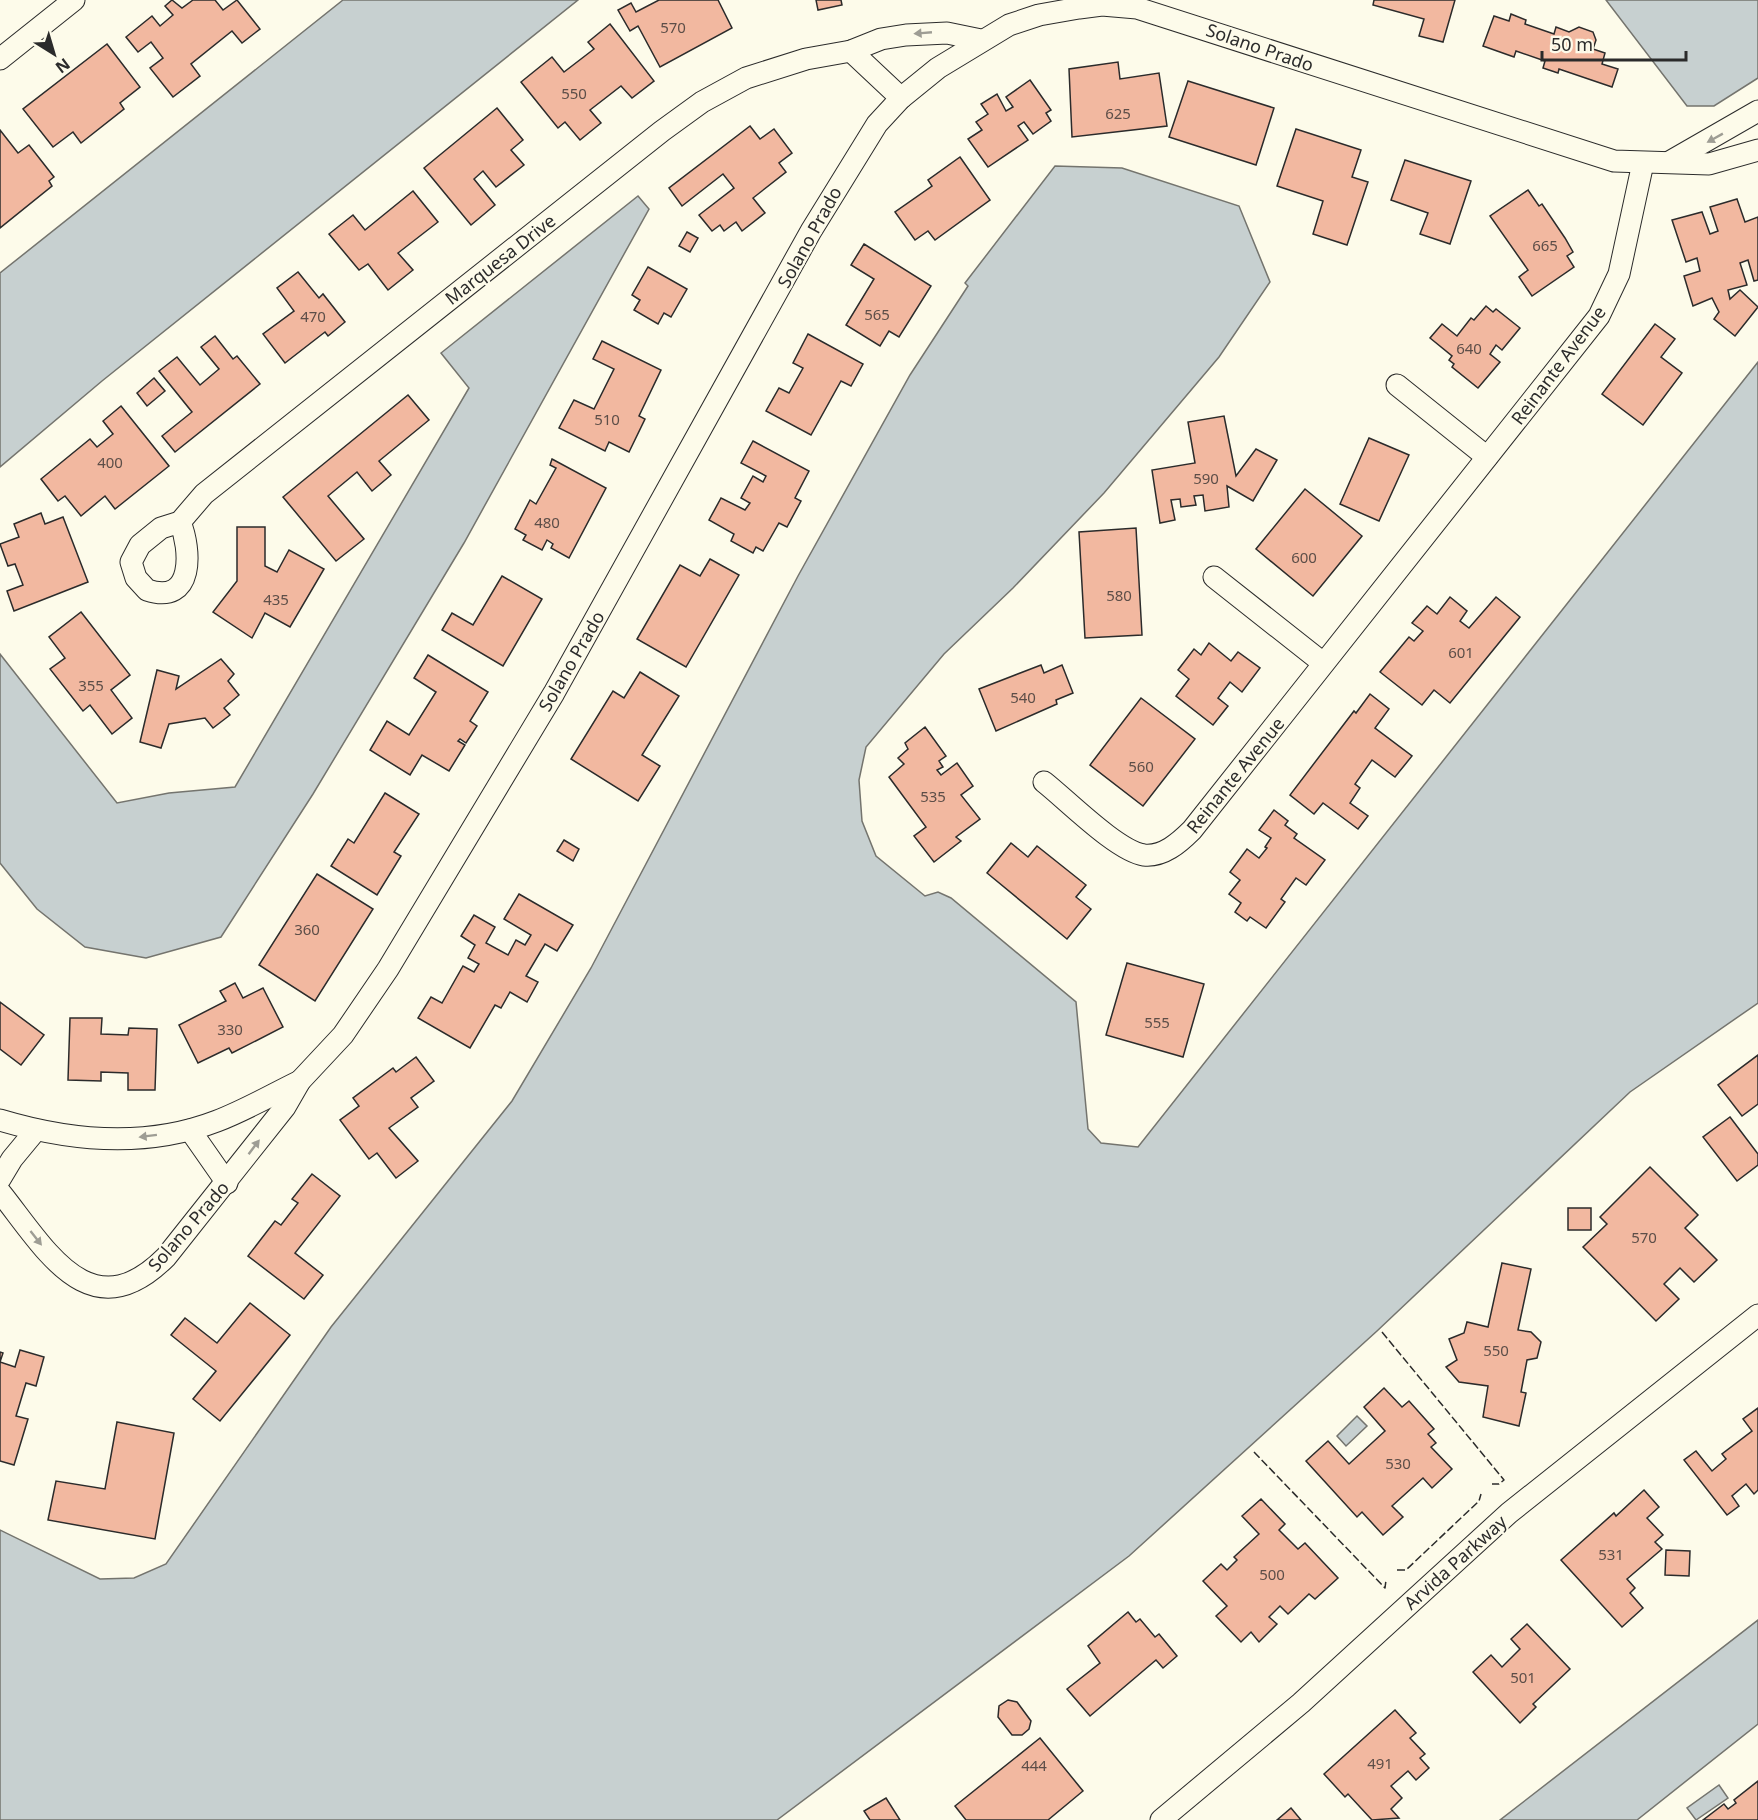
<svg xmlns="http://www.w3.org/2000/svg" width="1758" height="1820" font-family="'Noto Sans',sans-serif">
<rect width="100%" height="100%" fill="#fdfbea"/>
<g fill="#c7d0d0" stroke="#74746e" stroke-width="1.5">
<path d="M343 0H578L102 381 0 467V273Z"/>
<path d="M1606 0H1758V78L1714 106H1687Z"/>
<path d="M1055 166 1122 168 1239 206 1270 282 1219 357 1104 493 1013 588 944 654 866 747 859 780 862 821 876 856 925 896 938 892 951 898 1076 1002 1088 1129 1101 1143 1138 1147 1758 362V1003L1630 1092 1377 1331 1129 1556 777 1820H0V1530L100 1579 134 1578 166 1564 331 1327 512 1101 591 968 798 576 910 375 968 286 965 283Z"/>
<path d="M638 196 649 209 464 543 313 794 221 937 146 958 85 947 37 909 0 863V654L117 803 169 793 235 787 469 388 441 353Z"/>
<path d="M1357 1416 1367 1426 1346 1446 1337 1436Z"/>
<path d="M1758 1620V1724L1637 1820H1500Z"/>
<path d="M1719 1785 1728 1798 1696 1820 1687 1808Z"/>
</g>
<g fill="#f2b8a0" stroke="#2b2b2b" stroke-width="1.5">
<path d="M172 0 182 8 193 0H215L223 10 237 0 260 29 242 43 232 31 191 64 200 76 173 97 150 68 163 58 151 42 138 52 126 37 152 16 160 26 173 15 165 6Z"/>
<path d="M659 0H718L732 28 660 67 638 26 630 31 618 10 631 3 636 12Z"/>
<path d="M816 0H841L842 5 818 10Z"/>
<path d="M1374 0H1455L1443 42 1419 36 1424 19 1373 5Z"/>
<path d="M1511 14 1526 20 1525 24 1554 34 1556 27 1569 32 1579 27 1593 32 1596 40 1593 49 1605 53 1602 64 1618 69 1612 87 1559 69 1558 73 1543 68 1545 61 1516 51 1514 57 1483 46 1494 16 1509 21Z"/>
<path d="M610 24 654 81 632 98 621 86 590 110 601 123 580 140 565 122 558 128 521 82 552 57 564 72 594 49 588 42Z"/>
<path d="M107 44 140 87 120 103 124 109 81 143 73 132 53 147 23 109Z"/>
<path d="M1118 62 1120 79 1159 73 1167 126 1072 137 1069 69Z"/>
<path d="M1030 80 1051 110 1046 113 1051 121 1033 134 1024 122 1018 126 1028 140 988 167 968 139 982 130 976 122 988 114 981 104 997 94 1006 111 1013 107 1006 97Z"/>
<path d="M1188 81 1274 108 1256 165 1169 137Z"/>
<path d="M497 108 523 140 511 150 524 165 496 187 483 171 474 179 495 205 471 225 424 168Z"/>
<path d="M750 126 760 139 774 129 792 153 779 163 786 172 753 198 765 213 742 231 736 222 724 231 720 225 712 231 699 215 734 188 723 174 682 206 669 188Z"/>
<path d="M1296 129 1361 150 1352 177 1368 182 1347 245 1313 234 1323 201 1277 186Z"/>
<path d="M0 130 18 153 29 145 54 177 49 181 52 186 0 228Z"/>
<path d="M960 157 990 200 935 240 928 231 915 240 895 212 932 186 928 180Z"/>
<path d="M1405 160 1471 181 1450 244 1420 234 1428 213 1391 200Z"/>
<path d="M1528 190 1539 206 1542 204 1565 238 1573 252 1567 256 1574 267 1532 296 1519 277 1528 270 1490 216Z"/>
<path d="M413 191 438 222 398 253 413 270 388 290 368 264 359 270 329 234 353 215 365 230Z"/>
<path d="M1737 199 1745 222 1758 217V280L1754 281 1748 260 1740 263 1747 285 1728 290 1730 299 1740 290 1758 307 1735 336 1714 319 1719 312 1712 298 1693 306 1684 276 1700 271 1697 258 1686 262 1672 220 1702 212 1710 234 1718 231 1710 207Z"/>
<path d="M687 232 698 238 690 252 679 246Z"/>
<path d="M864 244 931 286 899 337 889 331 880 346 846 325 874 279 851 265Z"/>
<path d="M648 267 687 289 671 317 664 313 658 324 634 310 640 300 632 295Z"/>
<path d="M298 272 319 298 323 294 345 322 328 336 325 332 285 363 263 334 294 311 277 288Z"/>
<path d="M1486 306 1493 312 1496 309 1520 328 1502 350 1496 345 1490 354 1500 362 1478 388 1452 367 1454 364 1449 360 1452 356 1430 338 1442 324 1457 336 1471 318 1474 320Z"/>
<path d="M1655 324 1675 339 1661 357 1682 373 1643 425 1602 394Z"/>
<path d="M808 334 863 364 851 386 841 381 811 435 766 411 779 388 789 393 803 368 793 363Z"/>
<path d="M215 336 233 359 237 356 260 384 175 452 162 436 192 412 159 371 177 357 200 385 219 369 201 347Z"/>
<path d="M602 341 661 370 639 416 645 419 629 452 609 442 605 451 559 428 574 400 594 409 614 369 593 359Z"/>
<path d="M154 378 165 391 147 406 137 393Z"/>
<path d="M408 395 429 420 379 461 391 475 372 491 357 472 328 496 364 539 336 561 283 497Z"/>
<path d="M121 406 169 466 115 509 105 496 81 516 65 496 58 501 41 479 90 439 97 447 113 434 103 421Z"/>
<path d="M1224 416 1236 476 1256 449 1277 460 1253 501 1227 486 1229 507 1205 511 1203 495 1194 496 1196 505 1181 507 1180 499 1171 500 1175 520 1160 523 1152 470 1195 463 1188 422Z"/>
<path d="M1369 438 1409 455 1379 521 1340 504Z"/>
<path d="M753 441 809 471 795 498 801 501 787 527 779 523 763 551 756 547 753 553 731 541 734 534 709 520 721 498 745 510 750 503 741 498 753 476 763 482 766 476 741 463Z"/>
<path d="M552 459 606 488 569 558 551 548 553 544 547 540 542 550 523 540 526 535 515 529 530 500 536 504 556 468 550 465Z"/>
<path d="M1305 489 1362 536 1313 596 1256 549Z"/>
<path d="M41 513 45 524 63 517 88 582 14 611 7 591 23 585 15 564 8 566 0 544 19 537 14 524Z"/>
<path d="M237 527H265V566L277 572 289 550 324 569 290 627 265 613 252 638 213 612 237 581Z"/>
<path d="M1136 528 1142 635 1085 638 1079 532Z"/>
<path d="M710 559 739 575 686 667 637 639 680 565 700 576Z"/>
<path d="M502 576 542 599 503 666 442 630 452 613 473 625Z"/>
<path d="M1450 597 1467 611 1460 621 1469 628 1496 597 1520 617 1450 703 1434 690 1422 705 1380 672 1409 637 1414 641 1423 631 1412 623 1427 606 1437 614Z"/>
<path d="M81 612 130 675 111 690 132 718 112 734 90 705 83 711 50 669 65 658 49 637Z"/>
<path d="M1209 643 1231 661 1238 652 1260 668 1242 692 1230 682 1218 698 1228 706 1213 725 1176 696 1189 679 1178 670 1194 649 1201 655Z"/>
<path d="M428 655 488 692 470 721 477 726 466 743 460 739 458 741 465 745 449 771 422 755 410 775 370 750 387 721 409 735 436 692 414 678Z"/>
<path d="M221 659 234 674 228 681 239 695 224 708 230 715 213 728 205 718 169 724 161 748 140 742 157 670 179 676 176 689Z"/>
<path d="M1041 665 1044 673 1062 665 1073 693 1056 700 1057 704 996 731 979 689Z"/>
<path d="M640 672 679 696 642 755 660 766 638 801 571 759 613 691 624 698Z"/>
<path d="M1370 694 1389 709 1375 728 1412 756 1395 777 1372 760 1355 784 1360 788 1350 803 1368 816 1358 829 1323 803 1314 814 1290 795 1354 711 1356 713Z"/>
<path d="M1141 698 1195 739 1143 806 1090 765Z"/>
<path d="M925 727 946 756 939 761 943 767 937 770 941 775 957 763 973 786 961 795 980 819 956 837 961 841 934 862 914 836 926 827 889 777 904 764 898 758 908 749 905 743Z"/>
<path d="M385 793 419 814 394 852 401 856 377 895 331 866 348 839 354 843Z"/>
<path d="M1274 810 1288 821 1285 825 1297 834 1294 838 1325 860 1306 885 1296 878 1281 899 1285 902 1266 928 1250 917 1247 921 1235 912 1241 903 1229 894 1240 880 1230 872 1247 849 1259 858 1267 848 1265 847 1271 838 1259 830Z"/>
<path d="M564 840 579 849 573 861 557 851Z"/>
<path d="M1011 843 1028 857 1037 846 1086 885 1076 897 1091 909 1067 939 987 873Z"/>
<path d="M317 874 373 909 315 1001 259 965Z"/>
<path d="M519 894 573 925 557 951 545 944 526 976 538 982 527 1002 510 992 501 1008 495 1005 470 1048 418 1018 431 997 442 1003 463 966 474 972 479 964 468 958 475 945 461 936 474 915 495 927 486 943 508 955 516 940 525 945 531 935 504 919Z"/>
<path d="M1127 963 1204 984 1183 1057 1106 1035Z"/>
<path d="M235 983 243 998 263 988 283 1027 232 1053 229 1048 198 1063 179 1025 226 1001 220 991Z"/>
<path d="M0 1002 44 1035 21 1065 0 1049Z"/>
<path d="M70 1018H102L101 1034 128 1035 129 1028 157 1029 155 1090H128V1073L101 1072V1081L68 1080Z"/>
<path d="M1758 1055V1104L1742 1116 1718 1085Z"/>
<path d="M416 1057 434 1081 411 1098 418 1107 389 1128 418 1161 396 1178 377 1153 369 1159 340 1120 359 1106 353 1098 393 1068 396 1072Z"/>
<path d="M1730 1117 1758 1154V1165L1737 1181 1703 1137Z"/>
<path d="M1650 1167 1698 1215 1685 1228 1717 1260 1694 1282 1680 1268 1664 1284 1679 1299 1656 1321 1583 1247 1607 1224 1600 1217Z"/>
<path d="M312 1174 340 1196 295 1253 323 1275 304 1299 248 1256 275 1221 281 1225 298 1203 292 1199Z"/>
<rect x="1568" y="1208" width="23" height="22"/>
<path d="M1502 1263 1531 1269 1518 1330 1531 1332 1541 1342 1537 1358 1527 1360 1521 1392 1526 1393 1519 1426 1483 1417 1488 1386 1459 1382 1446 1367 1457 1360 1449 1339 1464 1333 1467 1322 1488 1327Z"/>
<path d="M250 1303 290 1335 220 1421 193 1399 216 1371 171 1335 185 1318 217 1343Z"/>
<path d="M20 1350 44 1357 36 1386 26 1383 16 1416 28 1419 14 1465 0 1461V1352L3 1353 0 1362 15 1367Z"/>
<path d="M1384 1388 1402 1407 1409 1401 1434 1429 1428 1434 1436 1443 1431 1447 1452 1469 1432 1488 1423 1478 1392 1506 1403 1517 1383 1535 1362 1512 1357 1517 1306 1461 1328 1441 1349 1464 1385 1431 1364 1407Z"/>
<path d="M1758 1408V1490L1754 1494 1746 1484 1732 1496 1739 1506 1727 1515 1684 1460 1696 1451 1712 1471 1726 1459 1722 1454 1752 1431 1743 1419Z"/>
<path d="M117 1422 174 1433 155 1539 48 1520 56 1481 105 1489Z"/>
<path d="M1644 1490 1659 1507 1647 1518 1663 1535 1655 1542 1662 1549 1627 1579 1635 1588 1630 1593 1643 1608 1622 1627 1561 1560 1614 1513 1616 1516Z"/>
<path d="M1261 1499 1285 1524 1279 1530 1298 1549 1305 1543 1338 1578 1315 1599 1309 1594 1288 1614 1280 1606 1269 1617 1277 1624 1259 1642 1251 1632 1241 1642 1216 1616 1227 1606 1203 1581 1221 1564 1227 1570 1237 1560 1234 1557 1259 1534 1242 1516Z"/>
<path d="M1666 1550 1690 1551 1689 1576 1665 1575Z"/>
<path d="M1128 1612 1136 1622 1140 1619 1155 1637 1159 1634 1177 1656 1163 1668 1156 1660 1090 1716 1067 1689 1100 1663 1088 1646Z"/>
<path d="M1527 1624 1570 1669 1533 1704 1536 1707 1520 1723 1473 1672 1491 1655 1502 1667 1520 1649 1511 1639Z"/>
<path d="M1008 1700 1017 1702 1031 1721 1029 1729 1022 1735H1012L998 1717 999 1706Z"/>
<path d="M1395 1710 1416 1733 1410 1738 1425 1754 1420 1758 1429 1768 1416 1780 1408 1771 1391 1786 1402 1798 1391 1809 1399 1818 1372 1820 1348 1794 1345 1797 1324 1774Z"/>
<path d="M1040 1738 1083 1791 1048 1820H966L955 1806Z"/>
<path d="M1758 1781V1820H1703L1724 1804 1728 1809 1736 1803 1734 1800Z"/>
<path d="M886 1798 900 1820H870L864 1811Z"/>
<path d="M1291 1808 1301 1820H1277Z"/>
</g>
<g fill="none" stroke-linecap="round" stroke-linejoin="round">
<g stroke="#2b2b2b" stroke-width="23">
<g id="minor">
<path d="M851 51 901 98"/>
<path d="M0 59 74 0"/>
<path d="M1671 161 1758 111"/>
<path d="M1397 385 1487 457"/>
<path d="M180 522C191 549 195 606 147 590L136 578 131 562 140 545 161 528 180 522 204 494 662 131 702 102 746 78 806 59 851 51 881 39 906 35 947 33 981 40"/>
<path d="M1214 577 1323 663"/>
<path d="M1044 782C1067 800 1117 851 1144 855 1163 857 1179 843 1192 830L1599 316 1619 274 1643 163"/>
<path d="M0 1120C70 1141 147 1148 217 1121 246 1110 273 1094 300 1081"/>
<path d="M190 1130 227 1183"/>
<path d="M0 1179 12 1159 36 1130"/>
<path d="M0 1192C45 1248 90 1333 166 1257L285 1107 300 1081 343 1035 388 969 554 693 811 231 877 124 901 98 938 68 1009 25 1039 15 1079 8 1102 5 1137 8 1614 161 1709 164 1758 150"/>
<path d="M1161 1820 1301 1703 1509 1513 1758 1315"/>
</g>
</g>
<use href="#minor" stroke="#fdfbea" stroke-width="21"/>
<g stroke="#2b2b2b" stroke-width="1.5" stroke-dasharray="8 3" stroke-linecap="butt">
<path d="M1382 1332 1504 1480 1499 1484H1492"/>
<path d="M1254 1452 1385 1588 1386 1580"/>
<path d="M1397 1570H1406L1479 1501 1481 1494"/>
</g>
</g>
<defs><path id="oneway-solid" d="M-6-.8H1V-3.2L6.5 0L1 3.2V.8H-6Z" transform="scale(1.5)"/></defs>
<g fill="#9e9d94">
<use href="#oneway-solid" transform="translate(923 33) rotate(175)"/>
<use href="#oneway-solid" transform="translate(1715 138) rotate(151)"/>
<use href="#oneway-solid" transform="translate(148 1136) rotate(173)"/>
<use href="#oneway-solid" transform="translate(254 1147) rotate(-53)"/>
<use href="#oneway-solid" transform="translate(36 1238) rotate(52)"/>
</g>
<g text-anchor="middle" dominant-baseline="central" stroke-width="4.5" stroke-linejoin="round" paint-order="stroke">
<g font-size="15" fill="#5d4e48">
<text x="673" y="27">570</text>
<text x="574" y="93">550</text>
<text x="1118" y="113">625</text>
<text x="1545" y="245">665</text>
<text x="877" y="314">565</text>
<text x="313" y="316">470</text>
<text x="1469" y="348">640</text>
<text x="607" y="419">510</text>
<text x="110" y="462">400</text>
<text x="1206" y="478">590</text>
<text x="547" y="522">480</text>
<text x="1304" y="557">600</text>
<text x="1119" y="595">580</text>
<text x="276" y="599">435</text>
<text x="1461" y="652">601</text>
<text x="91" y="685">355</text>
<text x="1023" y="697">540</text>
<text x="1141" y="766">560</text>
<text x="933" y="796">535</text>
<text x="307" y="929">360</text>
<text x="1157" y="1022">555</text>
<text x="230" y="1029">330</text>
<text x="1644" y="1237">570</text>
<text x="1496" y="1350">550</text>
<text x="1398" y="1463">530</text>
<text x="1611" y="1554">531</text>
<text x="1272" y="1574">500</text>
<text x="1523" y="1677">501</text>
<text x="1380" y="1763">491</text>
<text x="1034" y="1765">444</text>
</g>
<g font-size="18" fill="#2b2b2b" stroke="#fdfbea">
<text transform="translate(1260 47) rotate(19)">Solano Prado</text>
<text transform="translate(809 237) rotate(-61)">Solano Prado</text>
<text transform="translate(500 259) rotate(-38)">Marquesa Drive</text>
<text transform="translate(1558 365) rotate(-53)">Reinante Avenue</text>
<text transform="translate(571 661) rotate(-60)">Solano Prado</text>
<text transform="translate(1235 775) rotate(-51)">Reinante Avenue</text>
<text transform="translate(188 1226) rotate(-49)">Solano Prado</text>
<text transform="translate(1455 1562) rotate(-42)">Arvida Parkway</text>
</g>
</g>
<g transform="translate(54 54) rotate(143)" stroke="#fdfbea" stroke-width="4.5" paint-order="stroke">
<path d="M0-4.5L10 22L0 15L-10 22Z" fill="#2b2b2b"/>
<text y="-9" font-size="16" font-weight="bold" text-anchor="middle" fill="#2b2b2b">N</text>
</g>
<path d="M1542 51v9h144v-9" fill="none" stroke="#2b2b2b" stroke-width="3"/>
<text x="1551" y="51" font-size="18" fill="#2b2b2b" stroke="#fdfbea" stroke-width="4.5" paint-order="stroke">50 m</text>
</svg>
